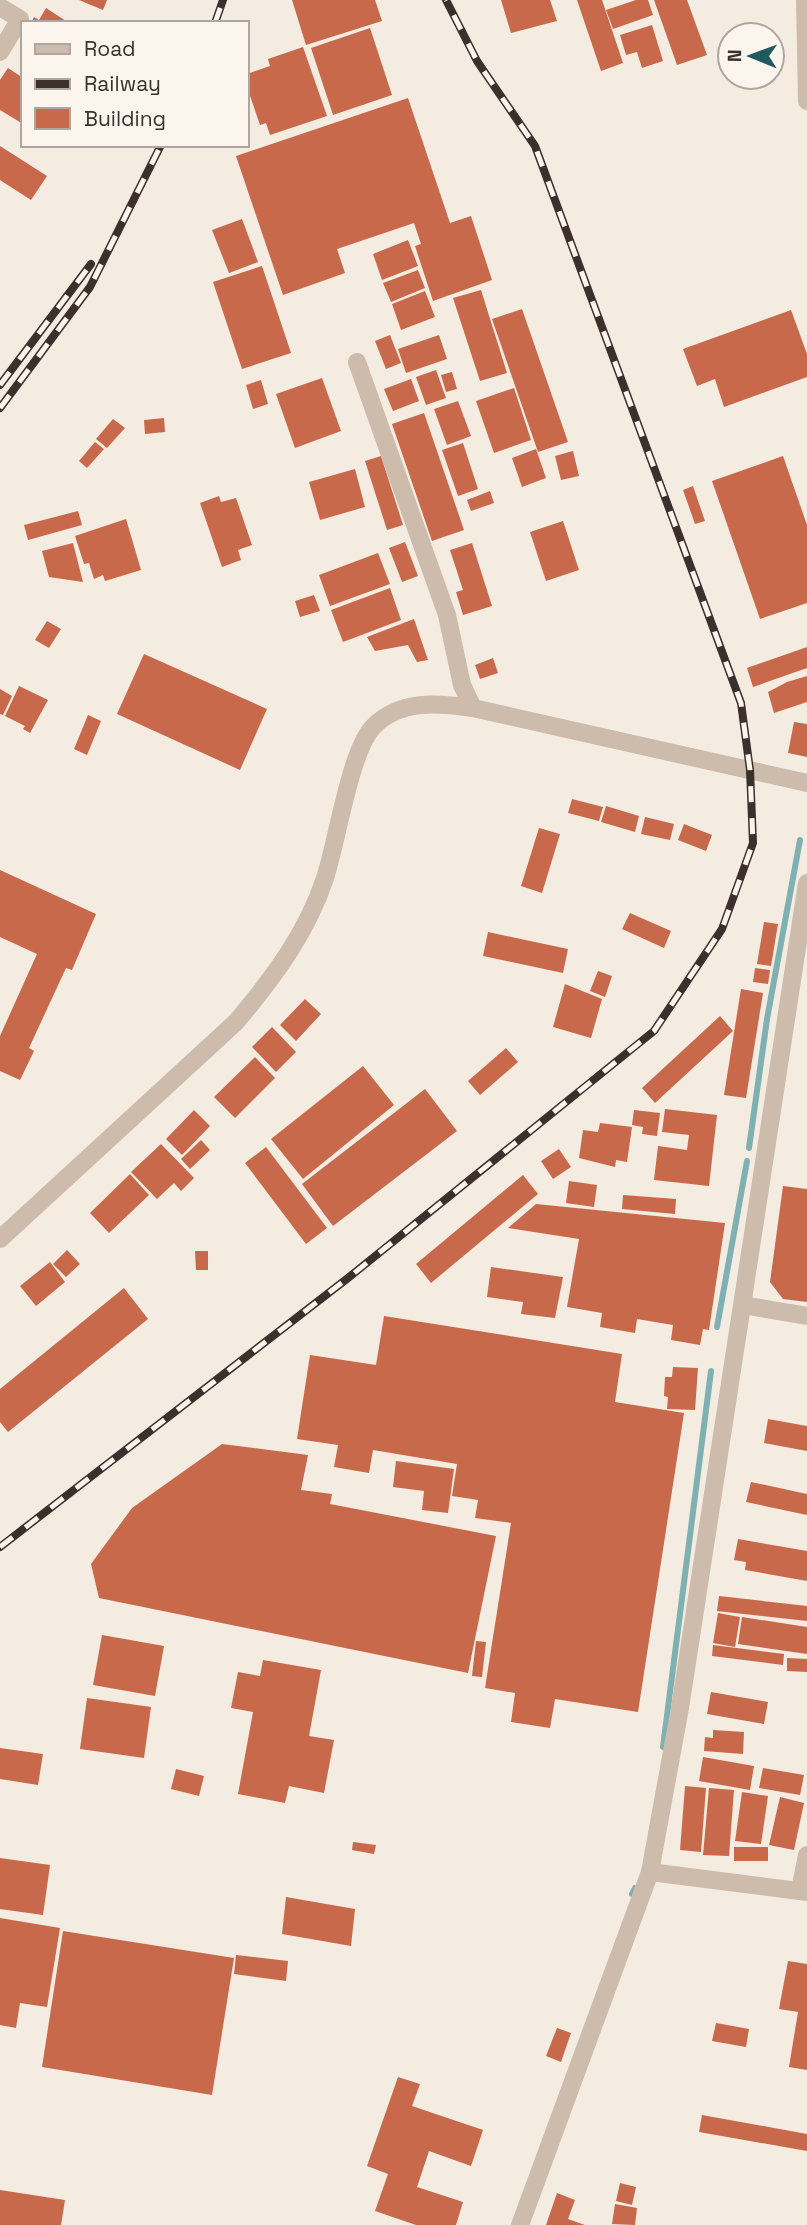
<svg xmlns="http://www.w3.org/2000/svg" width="807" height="2225" font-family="'Space Grotesk',sans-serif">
<rect width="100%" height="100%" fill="#f4ebe1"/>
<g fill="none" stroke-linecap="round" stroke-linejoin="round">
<g stroke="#7fb0b2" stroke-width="6">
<path d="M749 1148 767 1019 800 840"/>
<path d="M717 1327 747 1161"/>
<path d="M663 1747 711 1371"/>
<path d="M632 1894 635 1888"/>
</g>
</g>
<g fill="#c8694b">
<path d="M79 0H107L103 10Z"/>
<path d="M292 0H375L382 21 306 45Z"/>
<path d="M501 0H550L557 21 511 33Z"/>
<path d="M577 0H602L623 63 601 71Z"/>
<path d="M636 0H648L653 15 613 29 606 10Z"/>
<path d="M654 0H687L707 55 677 65Z"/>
<path d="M46 8 69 23H31L34 17 39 20Z"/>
<path d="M652 25 663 61 642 68 637 52 626 55 620 35Z"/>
<path d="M370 28 392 95 333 115 311 48Z"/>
<path d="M303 47 327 116 270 135 266 123 260 125 247 87V74L270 66 268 59Z"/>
<path d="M8 68 23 78V124L0 110V80Z"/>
<path d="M408 98 450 223 471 216 492 280 433 301 415 246 421 244 414 223 337 249 345 273 283 295 236 156Z"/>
<path d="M0 146 47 176 31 200 0 180Z"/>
<path d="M242 219 258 262 229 273 212 230Z"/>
<path d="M408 240 418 266 382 280 373 254Z"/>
<path d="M262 266 291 353 242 369 213 282Z"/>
<path d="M418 270 425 288 391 302 383 283Z"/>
<path d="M481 290 507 373 480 381 453 298Z"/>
<path d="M425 291 435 317 401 330 392 304Z"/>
<path d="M522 309 568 442 538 452 492 319Z"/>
<path d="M791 310 807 354V377L724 407 715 379 697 386 683 349Z"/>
<path d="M390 335 401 363 386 369 375 341Z"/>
<path d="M439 335 447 359 406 373 398 349Z"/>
<path d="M436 370 446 398 426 405 416 377Z"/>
<path d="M452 372 457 389 446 392 441 375Z"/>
<path d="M322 378 341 431 295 448 276 394Z"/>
<path d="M411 379 419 401 393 411 384 389Z"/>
<path d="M261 380 268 404 253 409 246 385Z"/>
<path d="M514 388 531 440 494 453 476 401Z"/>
<path d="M458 401 471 436 447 445 434 409Z"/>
<path d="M424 413 464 530 432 541 392 424Z"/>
<path d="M164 418 165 432 145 434 144 420Z"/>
<path d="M113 419 125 428 107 448 96 439Z"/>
<path d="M95 442 104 449 87 468 79 461Z"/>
<path d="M463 443 478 489 458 496 442 450Z"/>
<path d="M536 449 546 478 522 487 512 458Z"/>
<path d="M573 451 579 476 561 480 555 456Z"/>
<path d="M381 456 403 525 387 530 365 461Z"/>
<path d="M783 456 807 525V603L760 619 712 481Z"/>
<path d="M355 469 365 507 320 520 309 482Z"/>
<path d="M693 486 705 521 695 524 683 490Z"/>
<path d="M490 491 494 503 471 511 467 500Z"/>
<path d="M219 496 221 502 236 498 252 545 238 550 241 560 222 567 200 503Z"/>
<path d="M78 511 82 525 28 540 24 525Z"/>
<path d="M126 519 141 570 105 581 103 575 94 579 89 563 84 564 75 536Z"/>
<path d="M563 521 579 570 546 581 530 532Z"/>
<path d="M405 542 418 576 402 582 389 548Z"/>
<path d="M73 543 83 582 49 577 42 551Z"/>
<path d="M472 543 492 606 463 615 456 592 463 590 450 550Z"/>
<path d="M378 553 390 584 330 606 319 575Z"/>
<path d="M390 588 401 620 343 642 331 610Z"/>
<path d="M314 595 320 611 300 617 295 601Z"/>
<path d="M414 619 428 660 417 662 408 645 375 651 367 637Z"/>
<path d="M47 621 61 629 49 648 35 640Z"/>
<path d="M807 647V668L753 687 747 668Z"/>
<path d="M144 654 267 709 240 770 117 714Z"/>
<path d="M493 658 498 673 480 679 475 665Z"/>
<path d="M807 676V702L774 713 768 692 787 682Z"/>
<path d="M19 686 48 700 30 733 23 729 25 726 5 716Z"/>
<path d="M0 689 12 696 3 715 0 714Z"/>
<path d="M88 715 101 721 87 755 74 749Z"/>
<path d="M794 722 807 724V757L788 753Z"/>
<path d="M572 799 603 807 599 821 568 813Z"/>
<path d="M606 806 639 816 635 832 601 822Z"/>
<path d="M645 817 674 824 670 840 641 834Z"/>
<path d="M684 824 712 835 706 851 678 840Z"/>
<path d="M539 828 560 834 542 893 521 886Z"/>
<path d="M0 870 96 914 72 970 66 968 29 1048 34 1051 20 1080 0 1071V1036L37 954 0 937Z"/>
<path d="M630 913 671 931 664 948 622 929Z"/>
<path d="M764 922 778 924 771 966 757 964Z"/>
<path d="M488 932 568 949 563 973 483 956Z"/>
<path d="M755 968 770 970 768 984 753 982Z"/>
<path d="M598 971 612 976 605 997 590 991Z"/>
<path d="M565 984 602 999 591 1038 553 1027Z"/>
<path d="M741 989 763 993 746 1098 724 1095Z"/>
<path d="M305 999 321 1014 296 1041 280 1025Z"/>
<path d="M720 1016 733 1031 655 1103 642 1088Z"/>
<path d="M272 1027 296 1052 276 1072 252 1047Z"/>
<path d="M506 1048 518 1062 480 1095 468 1081Z"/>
<path d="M255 1057 275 1078 235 1118 214 1097Z"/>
<path d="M363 1066 394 1105 303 1179 271 1139Z"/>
<path d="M425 1089 457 1131 333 1226 302 1184Z"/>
<path d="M665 1109 717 1115 709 1186 654 1180 658 1146 687 1150 689 1135 662 1132Z"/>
<path d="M194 1110 210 1126 182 1155 166 1139Z"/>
<path d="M634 1110 660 1113 657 1136 642 1134 643 1127 632 1125Z"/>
<path d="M600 1123 632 1127 627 1162 616 1160 615 1167 579 1158 583 1130 598 1132Z"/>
<path d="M201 1140 210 1150 190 1169 181 1159Z"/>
<path d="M161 1144 194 1178 181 1191 174 1183 157 1199 131 1172Z"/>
<path d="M266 1147 327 1228 306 1244 245 1163Z"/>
<path d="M559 1149 571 1167 553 1179 541 1161Z"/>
<path d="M130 1174 149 1195 109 1233 90 1213Z"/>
<path d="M523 1175 538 1194 431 1283 416 1264Z"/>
<path d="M569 1181 597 1185 594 1207 566 1203Z"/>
<path d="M783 1186 807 1189V1302L783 1299 770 1282Z"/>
<path d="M623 1195 676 1199 675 1214 622 1209Z"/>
<path d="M536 1204 725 1223 709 1330 703 1329 700 1345 671 1340 673 1325 637 1319 635 1333 600 1327 602 1313 567 1307 579 1239 508 1228Z"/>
<path d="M67 1250 80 1264 66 1277 53 1264Z"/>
<path d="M195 1251H208V1270H196Z"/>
<path d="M50 1262 65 1282 36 1306 20 1286Z"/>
<path d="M491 1267 563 1277 555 1318 521 1314 523 1302 487 1297Z"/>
<path d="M124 1288 148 1319 8 1432 0 1422V1389Z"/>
<path d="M384 1316 622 1354 615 1402 684 1413 638 1712 555 1699 550 1728 511 1722 515 1693 485 1688 511 1523 475 1518 478 1500 452 1496 457 1464 373 1450 369 1473 334 1467 338 1445 297 1439 310 1355 376 1365Z"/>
<path d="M673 1367 698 1368 695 1410 667 1409 668 1397 664 1396 665 1377H672Z"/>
<path d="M768 1419 807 1426V1451L764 1443Z"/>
<path d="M222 1444 308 1455 301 1490 332 1494 330 1504 496 1536 468 1673 99 1598 91 1564 132 1508Z"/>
<path d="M396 1461 454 1469 448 1513 422 1510 424 1491 393 1487Z"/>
<path d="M751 1482 807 1494V1515L746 1502Z"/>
<path d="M738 1539 807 1551V1581L745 1570 746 1562 734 1560Z"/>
<path d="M719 1596 807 1606V1621L717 1611Z"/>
<path d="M718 1613 740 1617 735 1647 713 1643Z"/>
<path d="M742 1617 807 1627V1654L738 1644Z"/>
<path d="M102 1635 164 1646 155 1696 93 1685Z"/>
<path d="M476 1641 486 1642 482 1677 472 1676Z"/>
<path d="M713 1645 784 1654 783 1665 712 1656Z"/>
<path d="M787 1658 807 1659V1672L787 1671Z"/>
<path d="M263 1660 321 1670 309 1736 334 1740 324 1793 289 1786 285 1803 238 1794 253 1712 231 1708 238 1672 260 1676Z"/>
<path d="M711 1692 768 1702 764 1724 707 1714Z"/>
<path d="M87 1698 151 1707 144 1758 80 1749Z"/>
<path d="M713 1730 744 1732 743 1754 704 1751 705 1737 713 1738Z"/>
<path d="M0 1748 43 1754 38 1785 0 1779Z"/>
<path d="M703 1757 754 1766 750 1790 699 1781Z"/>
<path d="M763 1768 804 1775 800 1795 759 1788Z"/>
<path d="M176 1769 204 1776 199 1796 171 1789Z"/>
<path d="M685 1786 706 1788 701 1852 680 1850Z"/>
<path d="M709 1788 734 1790 729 1856 703 1855Z"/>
<path d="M742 1792 768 1796 761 1844 735 1841Z"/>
<path d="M780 1797 804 1803 794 1850 769 1845Z"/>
<path d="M353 1842 376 1845 374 1854 352 1850Z"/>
<rect x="734" y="1847" width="34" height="14"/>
<path d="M0 1858 50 1865 43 1915 0 1909Z"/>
<path d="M286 1897 355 1909 351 1946 282 1934Z"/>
<path d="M0 1918 60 1928 47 2007 20 2003 16 2028 0 2025Z"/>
<path d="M63 1931 234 1958 212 2095 42 2067Z"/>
<path d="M236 1955 288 1961 286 1981 234 1974Z"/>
<path d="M788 1961 807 1964V2070L789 2067 798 2012 779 2009Z"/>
<path d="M716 2023 749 2029 746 2047 712 2041Z"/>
<path d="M557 2028 571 2033 561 2062 546 2056Z"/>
<path d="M398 2077 420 2084 412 2106 483 2130 471 2166 429 2151 417 2187 463 2202 456 2225H416L375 2211 388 2174 367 2166Z"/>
<path d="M702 2115 807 2134V2151L699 2132Z"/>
<path d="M620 2183 636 2187 632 2205 616 2201Z"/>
<path d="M0 2190 65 2200 61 2225H0Z"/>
<path d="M557 2193 575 2200 568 2219 585 2225H546Z"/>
<path d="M615 2204 637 2208 635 2225 612 2224Z"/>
</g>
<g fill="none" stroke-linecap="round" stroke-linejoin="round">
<g stroke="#cdbbac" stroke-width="18">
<path d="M805 0 807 101"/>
<path d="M0 7 20 19 0 52"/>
<path d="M357 362 447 615 462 685 473 708"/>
<path d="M0 1239 236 1022C273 978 307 933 325 878 337 842 350 751 373 727 400 699 438 703 473 708L807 783"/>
<path d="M743 1305 807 1316"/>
<path d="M650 1872 807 1892"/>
<path d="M800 1890 807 1855"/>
<path d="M520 2225 650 1872 680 1708 807 883"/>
</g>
<g stroke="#3b302b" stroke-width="8">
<g id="rail">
<path d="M215 23 223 0"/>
<path d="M0 385 91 264"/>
<path d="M0 408 90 287 161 145"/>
<path d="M0 1547 348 1278 654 1031 722 929 753 843 750 770 741 703 535 146 477 61 446 0"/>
</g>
</g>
<use href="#rail" stroke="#fbf5ee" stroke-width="5" stroke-dasharray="16" stroke-linecap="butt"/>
</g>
<rect x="21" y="21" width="228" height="126" fill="#fbf5ee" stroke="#aea6a0" stroke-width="2"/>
<rect x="35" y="44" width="35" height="10" fill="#cdbbac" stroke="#aea6a0" stroke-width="2"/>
<text x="84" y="56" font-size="21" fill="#3b302b">Road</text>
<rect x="35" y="79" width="35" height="10" fill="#3b302b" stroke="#aea6a0" stroke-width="2"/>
<text x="84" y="91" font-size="21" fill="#3b302b">Railway</text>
<rect x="35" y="108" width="35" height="21" fill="#c8694b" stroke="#aea6a0" stroke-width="2"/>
<text x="84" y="126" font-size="21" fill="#3b302b">Building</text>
<g transform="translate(751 56) rotate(271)"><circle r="33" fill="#fbf5ee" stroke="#aea6a0" stroke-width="2"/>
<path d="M0-5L12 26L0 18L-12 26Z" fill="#1f5a5e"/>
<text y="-10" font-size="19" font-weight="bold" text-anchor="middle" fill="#3b302b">N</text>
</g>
</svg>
